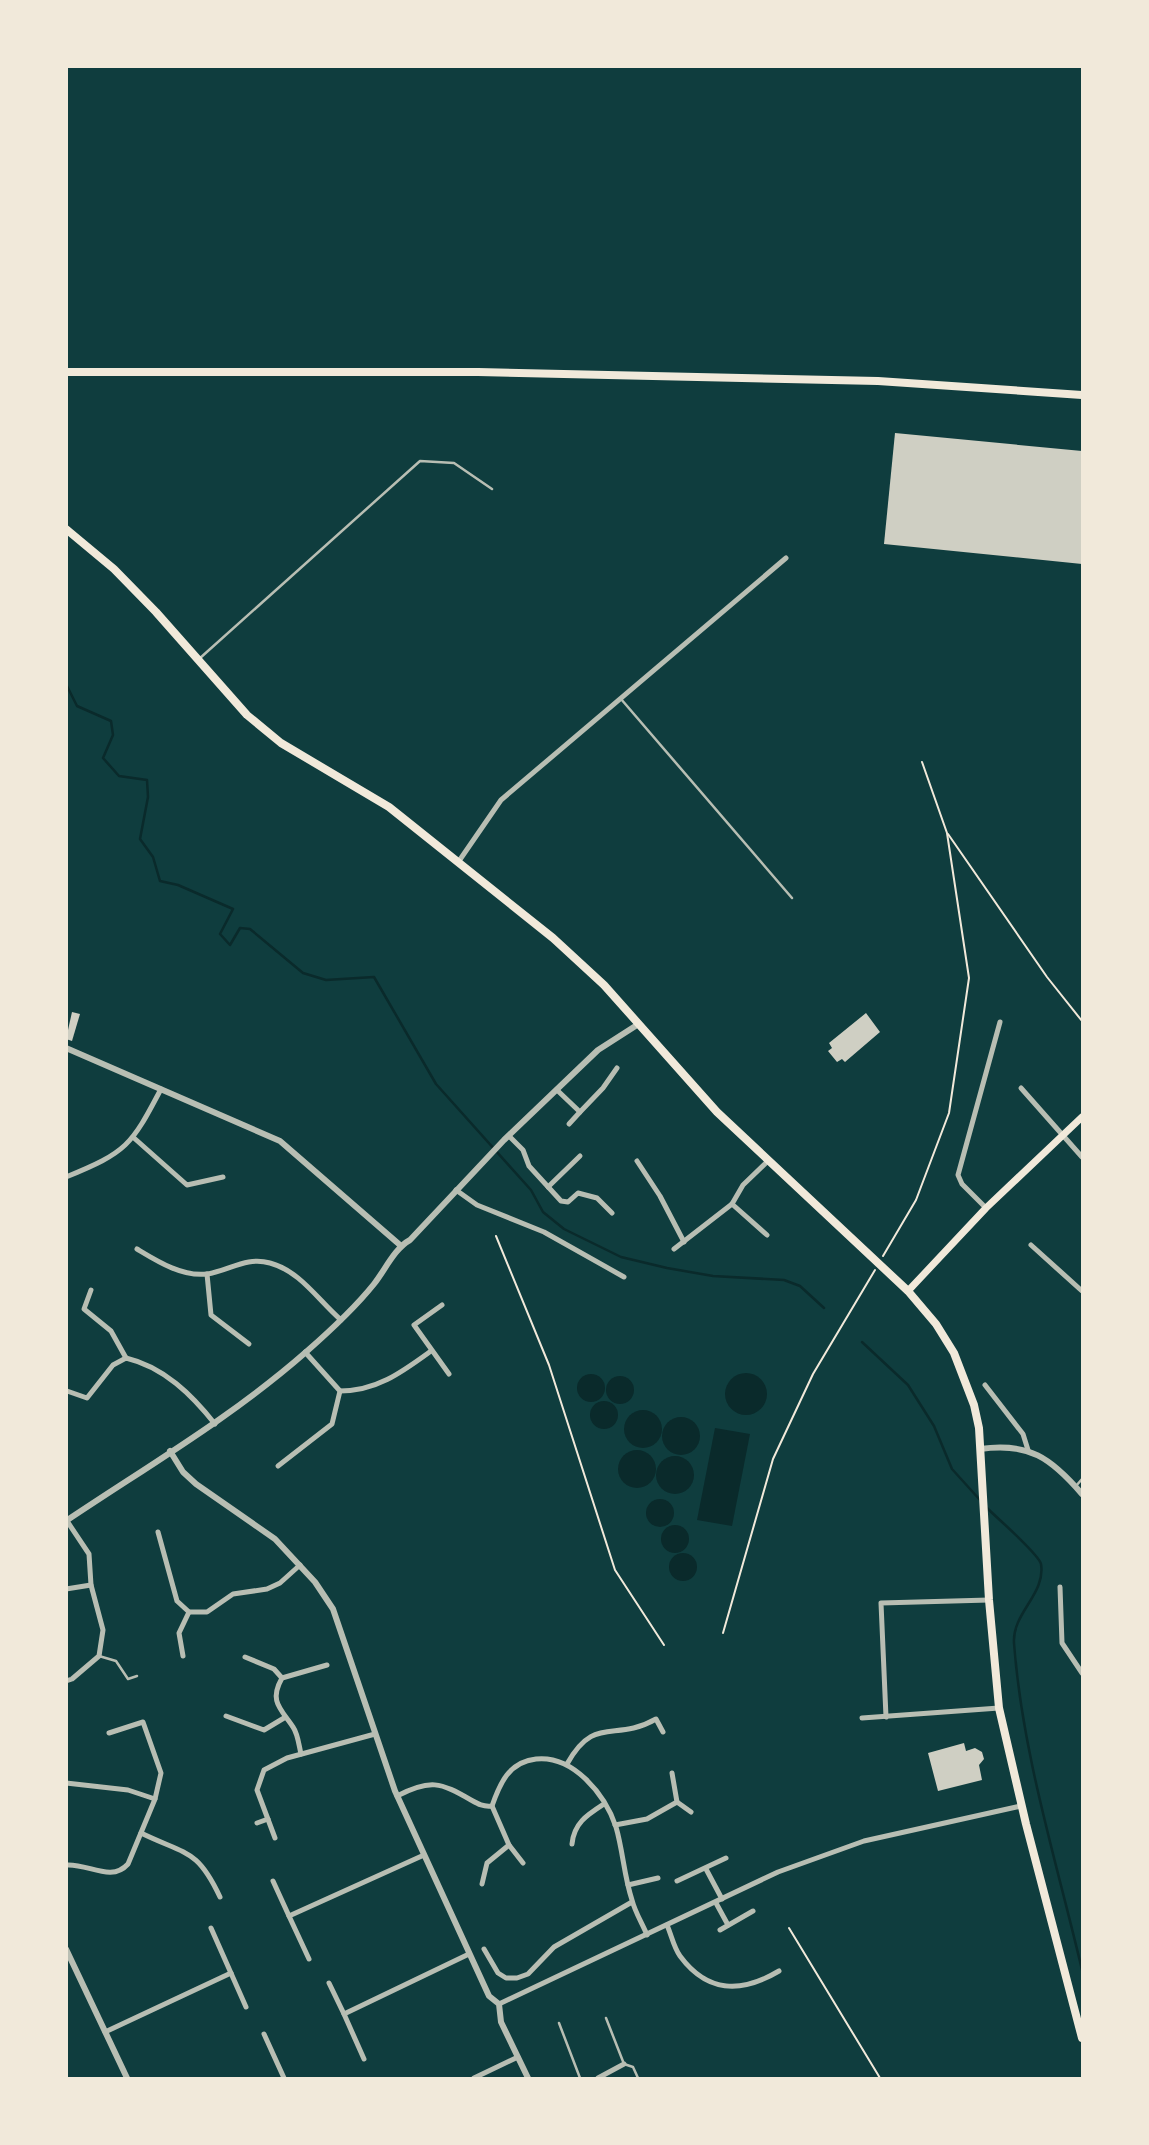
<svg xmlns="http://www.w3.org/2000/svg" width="1149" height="2145" font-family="'IBM Plex Sans',sans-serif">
<rect width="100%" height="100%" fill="#0f3d3e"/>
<g fill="#0a2a2b">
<circle cx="746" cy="1394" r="21"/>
<circle cx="591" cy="1388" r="14"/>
<circle cx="620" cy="1390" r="14"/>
<circle cx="604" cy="1415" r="14"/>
<circle cx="643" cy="1429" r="19"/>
<circle cx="681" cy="1436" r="19"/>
<path d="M715 1428 750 1434 732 1526 697 1520Z"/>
<circle cx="637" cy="1469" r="19"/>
<circle cx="675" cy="1475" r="19"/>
<circle cx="660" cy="1513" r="14"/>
<circle cx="675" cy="1539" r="14"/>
<circle cx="683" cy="1567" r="14"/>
</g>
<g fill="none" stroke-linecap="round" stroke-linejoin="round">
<g stroke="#0a2a2b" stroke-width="2.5">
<path d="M66 684 77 706 111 721 113 735 103 758 119 776 147 780 148 797 140 839 153 857 160 881 178 885 233 909 220 934 230 945 240 928 250 929 303 973 326 980 374 977 436 1084 531 1190 543 1212 564 1229 621 1257 667 1268 713 1276 784 1280 800 1286 824 1308"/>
<path d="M862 1342 908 1385 934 1426 952 1469 980 1500"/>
<path d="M987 1508C997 1518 1039 1554 1041 1564 1046 1594 1012 1613 1014 1643 1022 1753 1057 1863 1082 1970"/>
</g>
</g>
<g fill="#cfcfc3">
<path d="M895 433 1082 451V564L884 544Z"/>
<path d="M72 1012 80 1014 72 1041 66 1039Z"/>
<path d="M866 1013 880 1032 845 1062 842 1059 837 1062 828 1051 832 1048 829 1043Z"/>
<path d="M964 1743 966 1751 975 1748 982 1752 984 1759 979 1765 982 1780 938 1791 928 1753Z"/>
</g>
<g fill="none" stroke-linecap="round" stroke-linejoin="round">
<g stroke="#f1e9da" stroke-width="2">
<path d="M948 834 1047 977 1082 1021"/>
<path d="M496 1236 549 1365 615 1570 664 1645"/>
<path d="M883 1256 916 1200 949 1113 969 978 947 833 922 762"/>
<path d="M723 1633 773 1459 813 1374 875 1270"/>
<path d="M789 1928 880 2078"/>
</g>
<g stroke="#b8beb3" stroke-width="2.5">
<path d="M199 659 420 461 454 463 492 489"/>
<path d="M621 699 792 898"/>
<path d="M1076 1486 1082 1479"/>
<path d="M99 1656 116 1661 128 1679 137 1676"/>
<path d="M606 2018 624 2064 633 2067 638 2078"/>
<path d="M559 2023 580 2078"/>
</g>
<g stroke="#b8beb3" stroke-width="5">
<path d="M459 861 501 800 786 558"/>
<path d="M1021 1088 1082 1157"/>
<path d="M558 1091 580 1112 603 1088 617 1068"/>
<path d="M569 1124 580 1112"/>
<path d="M509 1136 523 1150 529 1166 561 1201 568 1202 578 1193 597 1198 612 1213"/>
<path d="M134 1138 187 1185 223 1177"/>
<path d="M637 1161 660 1196 684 1242"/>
<path d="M66 1177C127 1152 131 1146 161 1089"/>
<path d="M548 1187 580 1156"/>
<path d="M456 1190 477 1205 544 1232 624 1277"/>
<path d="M732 1204 767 1235"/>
<path d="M986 1208 962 1184 958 1175 1000 1022"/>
<path d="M1031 1245 1082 1291"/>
<path d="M137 1249C157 1261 182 1277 207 1274 229 1271 246 1256 270 1263 300 1271 318 1300 341 1320"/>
<path d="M674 1249 732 1204 743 1185 769 1160"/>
<path d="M207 1274 211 1315 249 1344"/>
<path d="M91 1290 84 1309 111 1331 126 1358"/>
<path d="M442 1305 414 1325 449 1374"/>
<path d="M985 1385 1023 1434 1028 1450"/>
<path d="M67 1391 87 1398 113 1365 126 1358C164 1367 192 1395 215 1424"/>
<path d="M340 1391C377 1391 402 1372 431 1351"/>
<path d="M278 1466 332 1424 340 1391 305 1352"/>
<path d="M158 1532 177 1601 189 1612H207L233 1594 267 1589 280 1583 300 1565"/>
<path d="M1060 1587 1062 1643 1082 1673"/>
<path d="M66 1589 91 1585"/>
<path d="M183 1656 179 1633 189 1612"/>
<path d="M245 1657 274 1669 282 1678"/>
<path d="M66 1681 72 1679 99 1656 103 1630 91 1585 89 1554 67 1521"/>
<path d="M226 1716 264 1730 284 1718"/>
<path d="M886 1717 881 1603 989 1600"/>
<path d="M862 1718 999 1708"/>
<path d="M301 1754C299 1746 298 1734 293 1727 280 1708 269 1701 282 1678L327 1665"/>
<path d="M567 1764C595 1714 614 1743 656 1719L663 1732"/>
<path d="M66 1783 128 1790 155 1799"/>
<path d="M397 1796C430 1779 440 1782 471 1800 478 1804 483 1807 492 1806 500 1783 509 1762 536 1759 573 1755 605 1794 616 1827 623 1851 624 1876 632 1900 635 1912 642 1923 647 1935"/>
<path d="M677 1802 691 1812"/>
<path d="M492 1806 509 1845 523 1863"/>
<path d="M257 1823 268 1819"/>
<path d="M615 1825 647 1819 677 1802 672 1773"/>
<path d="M141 1833C186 1855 197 1848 220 1897"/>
<path d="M275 1838 257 1790 264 1770 287 1758 375 1734"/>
<path d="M572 1844C574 1823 587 1815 604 1804"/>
<path d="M66 1865C88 1863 111 1883 128 1864L155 1799 161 1773 143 1722 109 1733"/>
<path d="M706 1869 722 1899"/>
<path d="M273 1881 289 1916 424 1855"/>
<path d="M677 1881 726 1858"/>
<path d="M482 1884 487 1863 509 1845"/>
<path d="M628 1885 658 1878"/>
<path d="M716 1903 728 1925"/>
<path d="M289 1916 309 1959"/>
<path d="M667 1925C671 1934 674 1948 680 1956 708 1994 742 1993 779 1971"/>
<path d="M211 1928 246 2007"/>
<path d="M720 1930 753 1911"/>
<path d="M484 1949 498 1973 506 1978H517L528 1974 554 1947 632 1902"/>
<path d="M329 1983 344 2014 469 1954"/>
<path d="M499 2004 778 1872 864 1841 1021 1806"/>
<path d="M344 2014 364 2059"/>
<path d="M105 2032 231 1973"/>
<path d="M264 2034 284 2078"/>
<path d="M474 2078 518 2057"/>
<path d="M598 2078 624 2064"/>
</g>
<g stroke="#b8beb3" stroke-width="6">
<path d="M66 1048 280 1141 400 1245"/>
<path d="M980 1449C1029 1442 1051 1458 1082 1494"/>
<path d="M170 1451 183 1472 196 1484 275 1539 315 1582 333 1609 395 1791 489 1996 499 2004 501 2022 528 2078"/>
<path d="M66 1521C148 1466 232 1417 306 1352 330 1331 354 1309 374 1284 385 1270 395 1248 410 1240L504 1140 598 1050 637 1025"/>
<path d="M66 1949 127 2078"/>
</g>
<path stroke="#f1e9da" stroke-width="7" d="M908 1291 986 1208 1082 1117"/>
<g stroke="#f1e9da" stroke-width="8">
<path d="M66 372H478L878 381 1082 395"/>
<path d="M66 529 114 569 156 612 247 715 281 743 389 807 553 938 604 985 717 1112 908 1291 936 1324 954 1353 974 1405 979 1428 989 1600 999 1708 1026 1824 1082 2038"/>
</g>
</g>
<rect width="1149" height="2145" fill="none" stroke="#f1e9da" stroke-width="136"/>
</svg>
